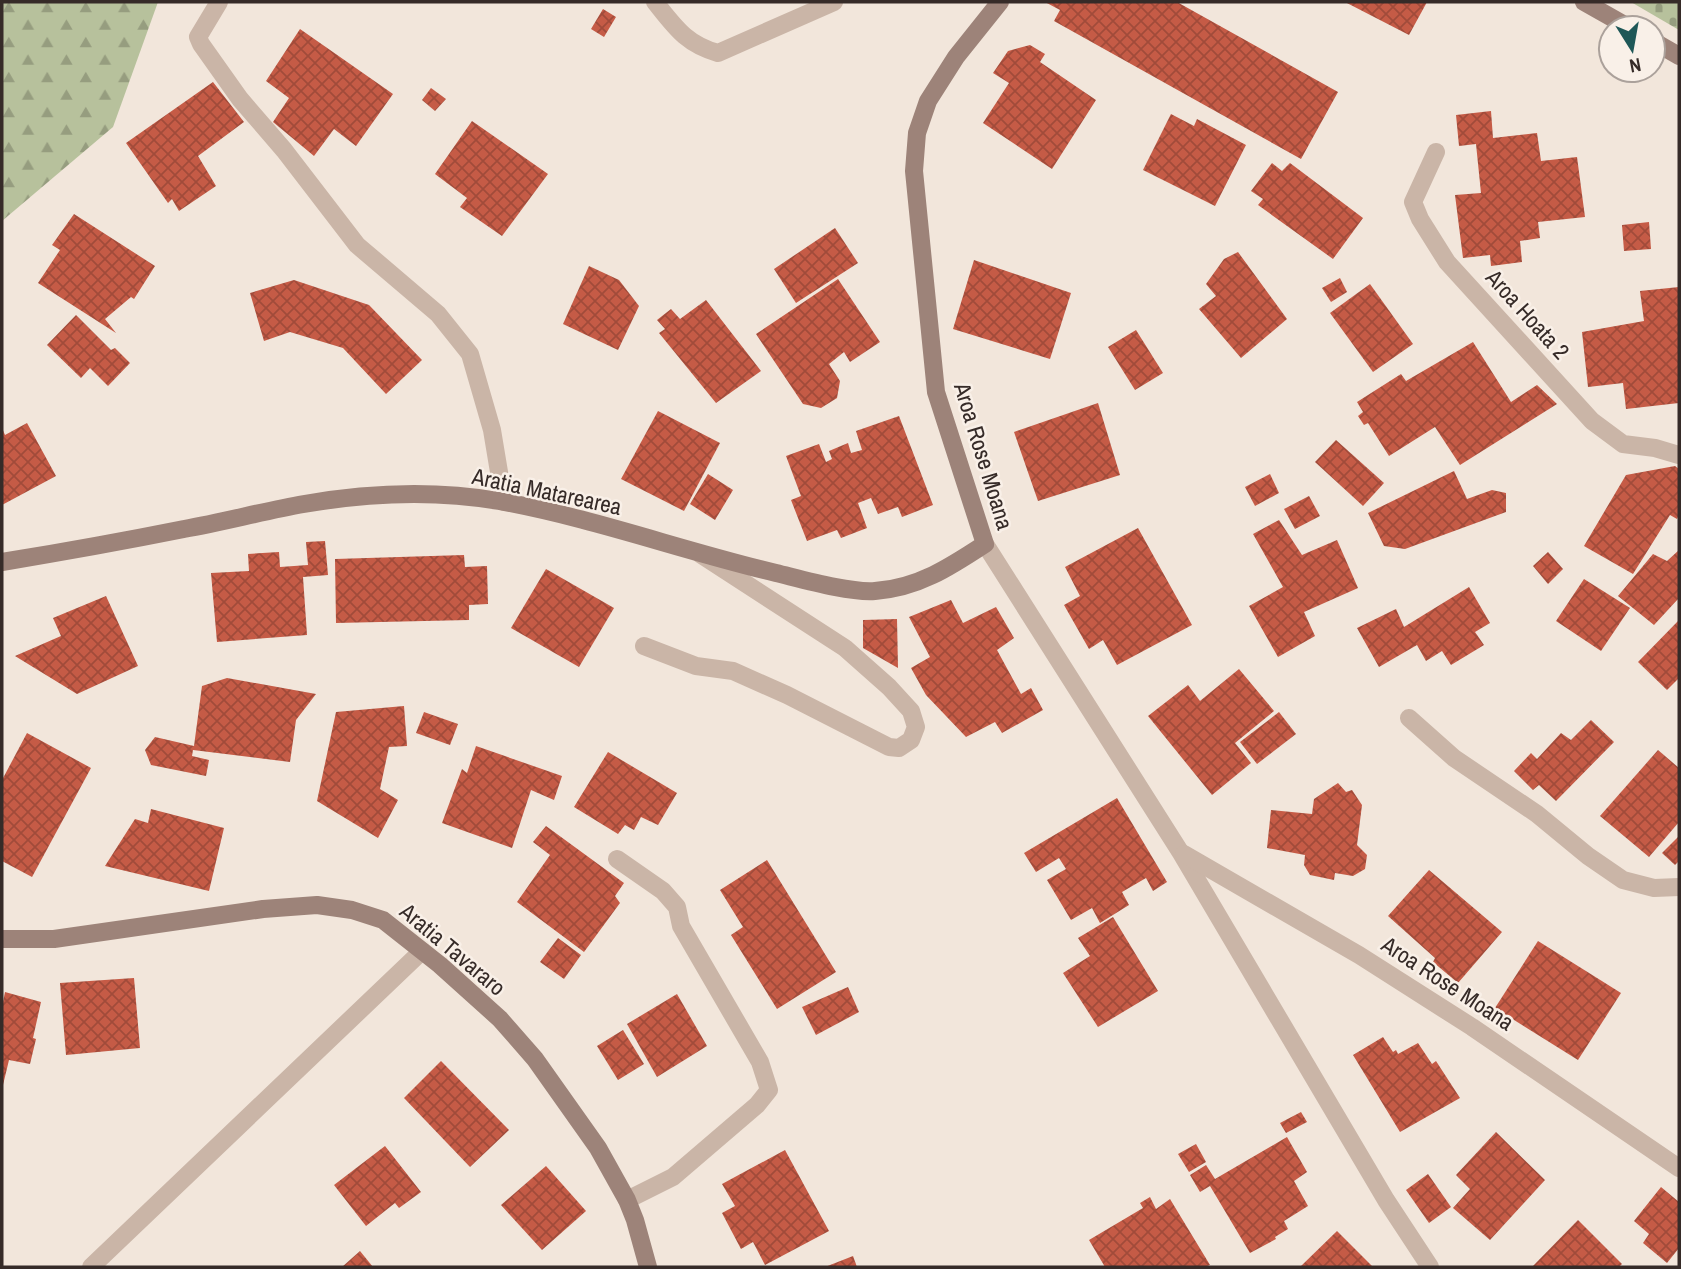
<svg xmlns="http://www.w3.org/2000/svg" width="1681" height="1269" font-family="'Archivo Narrow',sans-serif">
<defs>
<pattern id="forest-firs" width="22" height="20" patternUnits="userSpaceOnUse" patternTransform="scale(1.75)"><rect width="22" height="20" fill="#b7c19c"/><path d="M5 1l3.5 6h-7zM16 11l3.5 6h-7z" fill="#969d7f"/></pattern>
<pattern id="cemetery-stones" width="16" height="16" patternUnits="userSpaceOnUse" patternTransform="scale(1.75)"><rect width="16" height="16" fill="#b7c19c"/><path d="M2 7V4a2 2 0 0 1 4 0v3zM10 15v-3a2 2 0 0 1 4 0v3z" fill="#969d7f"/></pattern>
<pattern id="building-cross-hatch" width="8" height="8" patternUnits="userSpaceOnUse" patternTransform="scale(1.75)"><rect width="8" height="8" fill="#c55b46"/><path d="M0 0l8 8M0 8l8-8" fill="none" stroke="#a14b3a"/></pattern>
</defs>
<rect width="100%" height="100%" fill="#f2e6db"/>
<path fill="url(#forest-firs)" d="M2 2H158L113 127 2 221Z"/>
<path fill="url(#cemetery-stones)" d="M1631 2H1679V30Z"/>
<g fill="url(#building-cross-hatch)">
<path d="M1045 2H1177L1338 92 1301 159 1054 21 1060 10Z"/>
<path d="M1345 2H1427L1409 35Z"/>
<path d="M603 9 616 17 604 37 591 29Z"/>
<path d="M300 29 393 94 356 146 334 129 314 156 273 122 289 98 266 81Z"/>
<path d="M1030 45 1045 54 1040 62 1096 100 1052 169 983 123 1009 83 993 73 1008 51Z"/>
<path d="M213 82 244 122 198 156 216 186 179 211 172 199 168 203 126 143Z"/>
<path d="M431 88 446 99 435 111 422 100Z"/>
<path d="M1491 111 1493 138 1537 133 1541 161 1577 157 1585 217 1538 222 1540 238 1520 241 1522 262 1491 266 1490 255 1463 258 1455 195 1481 193 1476 144 1459 146 1456 115Z"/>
<path d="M1171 114 1194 126 1197 119 1246 145 1215 206 1143 170Z"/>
<path d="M472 121 548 174 502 236 460 207 467 198 435 174Z"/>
<path d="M1272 163 1282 171 1290 163 1363 218 1333 259 1258 205 1263 199 1251 191Z"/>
<path d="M74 214 155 266 134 299 131 297 105 319 116 333 38 283 60 250 52 245Z"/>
<path d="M1649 222 1651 249 1624 251 1622 225Z"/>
<path d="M835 228 858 263 796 303 774 269Z"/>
<path d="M1238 252 1287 319 1241 358 1199 309 1216 296 1206 284 1224 259Z"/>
<path d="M974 260 1071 293 1050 359 953 329Z"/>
<path d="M589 266 619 280 639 306 618 350 563 324Z"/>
<path d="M1340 278 1347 292 1331 302 1322 288Z"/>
<path d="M838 279 880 342 850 362 844 352 829 364 840 381 837 398 821 408 803 404 756 334Z"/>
<path d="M294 280 369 305 422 360 386 394 343 348 290 332 264 341 250 293Z"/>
<path d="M1370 284 1413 344 1373 372 1330 313Z"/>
<path d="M1679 287V403L1626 409 1623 383 1588 387 1582 332 1644 321 1640 291Z"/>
<path d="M706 300 761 371 716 403 659 333 665 329 657 320 671 309 680 319Z"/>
<path d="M76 315 111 350 115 348 130 363 108 386 90 368 81 378 47 345Z"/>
<path d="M1136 330 1163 373 1135 390 1108 347Z"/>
<path d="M1473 342 1511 402 1537 385 1557 404 1460 465 1435 427 1389 456 1368 423 1364 425 1358 416 1363 412 1357 402 1401 374 1406 381Z"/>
<path d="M1098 403 1120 475 1038 501 1014 432Z"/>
<path d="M658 411 720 443 684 511 621 479Z"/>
<path d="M899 416 933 505 902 517 898 507 878 514 871 498 858 503 867 528 841 538 837 530 807 541 791 500 801 496 786 456 819 444 826 462 832 459 829 451 848 443 851 453 862 450 856 431Z"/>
<path d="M27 423 56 476 2 505V428L5 435Z"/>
<path d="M1336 440 1384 483 1363 506 1315 462Z"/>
<path d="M1675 466 1679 469V515L1677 519 1670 515 1633 574 1584 546 1626 475Z"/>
<path d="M1454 471 1467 499 1492 490 1506 493V512L1405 549 1384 546 1368 513Z"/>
<path d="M708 474 733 490 715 520 690 504Z"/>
<path d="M1270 474 1279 493 1255 506 1245 487Z"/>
<path d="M1309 496 1320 516 1295 529 1284 509Z"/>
<path d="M1279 520 1302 555 1337 540 1358 588 1304 612 1315 636 1278 657 1249 606 1283 587 1253 534Z"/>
<path d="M1138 528 1192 625 1117 665 1103 640 1089 649 1064 605 1080 596 1065 567Z"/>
<path d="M325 541 328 575 303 577 307 635 217 642 211 573 249 571 248 554 279 552 280 567 308 565 306 542Z"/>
<path d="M1679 550V598L1654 625 1618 596 1653 554 1667 561Z"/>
<path d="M1548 552 1563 569 1548 584 1533 566Z"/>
<path d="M464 555 465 567 487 566 488 604 469 605V620L336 623 335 559Z"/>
<path d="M546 569 614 608 579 667 511 628Z"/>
<path d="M1584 579 1630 608 1601 651 1556 621Z"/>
<path d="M1469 587 1490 623 1475 632 1484 645 1451 665 1442 651 1426 661 1417 645 1379 667 1357 628 1396 609 1404 627Z"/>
<path d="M106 596 138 666 77 694 15 656 61 636 53 618Z"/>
<path d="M951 600 963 623 996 607 1014 638 997 650 1021 694 1031 688 1043 710 1002 733 995 722 966 737 926 695 911 668 930 657 909 617Z"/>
<path d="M897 619 898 668 863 648V620Z"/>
<path d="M1679 620V678L1667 690 1638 662Z"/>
<path d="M1239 669 1274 711 1235 743 1251 763 1212 795 1148 716 1188 685 1200 701Z"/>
<path d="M227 678 316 694 296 720 290 762 193 750 192 756 209 760 206 776 151 765 145 750 155 737 194 746 202 686Z"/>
<path d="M404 706 407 746 389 747 380 789 398 800 378 838 317 801 336 712Z"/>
<path d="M424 712 458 724 450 745 416 733Z"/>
<path d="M1279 712 1296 734 1257 764 1240 742Z"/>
<path d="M1591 720 1614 742 1556 801 1539 785 1533 790 1514 771 1531 753 1537 759 1561 733 1571 740Z"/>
<path d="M27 733 91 768 32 877 2 861V780Z"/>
<path d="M476 746 562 776 554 800 531 790 512 848 442 823 462 769 467 773Z"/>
<path d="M1658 750 1679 768V822L1649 857 1600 816Z"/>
<path d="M608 752 677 793 658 825 641 817 634 830 625 825 618 834 574 807Z"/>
<path d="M1338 783 1346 792 1352 790 1362 805 1357 845 1367 855 1365 869 1353 876 1335 873 1334 880 1310 875 1304 865 1305 855 1267 848 1271 810 1312 814 1314 799Z"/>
<path d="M1117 798 1167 882 1153 891 1146 878 1122 892 1129 905 1100 923 1092 908 1071 920 1047 880 1066 869 1059 858 1036 872 1024 853Z"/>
<path d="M151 809 224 828 209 891 105 866 135 819 148 823Z"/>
<path d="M546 826 624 883 615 896 620 903 584 952 517 902 550 855 533 842Z"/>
<path d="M1679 836V861L1675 865 1662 853Z"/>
<path d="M767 860 836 972 777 1009 731 935 743 927 720 890Z"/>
<path d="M1429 870 1502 932 1458 983 1433 962 1435 958 1388 916Z"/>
<path d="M1113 917 1158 991 1098 1027 1063 973 1090 956 1078 938Z"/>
<path d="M558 938 581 955 564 979 540 962Z"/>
<path d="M1538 941 1621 993 1578 1060 1495 1008Z"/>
<path d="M134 978 140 1048 66 1055 60 983Z"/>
<path d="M848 987 859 1012 816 1035 802 1007Z"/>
<path d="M5 992 41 1002 33 1038 36 1039 30 1064 9 1060 3 1085 2 1007Z"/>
<path d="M677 994 707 1046 657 1077 627 1024Z"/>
<path d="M623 1030 644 1064 618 1080 597 1046Z"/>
<path d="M1383 1037 1393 1052 1396 1050 1398 1054 1418 1043 1432 1064 1436 1061 1460 1098 1400 1132 1353 1055Z"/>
<path d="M441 1061 509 1130 470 1167 404 1098Z"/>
<path d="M1301 1112 1307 1122 1286 1133 1280 1123Z"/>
<path d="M1496 1132 1545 1180 1490 1240 1453 1208 1470 1189 1456 1175Z"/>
<path d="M1287 1137 1307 1172 1294 1181 1308 1206 1284 1221 1288 1229 1275 1237 1276 1239 1250 1253 1210 1186 1200 1192 1190 1175 1206 1165 1215 1179Z"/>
<path d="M1196 1144 1206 1162 1189 1172 1178 1154Z"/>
<path d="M385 1146 421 1192 399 1208 395 1203 366 1226 334 1185Z"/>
<path d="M785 1150 829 1231 765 1265 753 1242 741 1249 722 1213 735 1206 722 1184Z"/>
<path d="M546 1166 586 1211 542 1250 501 1205Z"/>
<path d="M1428 1174 1451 1207 1429 1223 1406 1190Z"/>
<path d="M1661 1187 1679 1202V1248L1667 1263 1643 1243 1649 1234 1634 1221Z"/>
<path d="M1150 1197 1156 1209 1170 1199 1210 1265 1205 1267H1105L1089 1240 1143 1208 1140 1203Z"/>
<path d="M1578 1220 1622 1264 1619 1267H1532Z"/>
<path d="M1337 1231 1373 1267H1300Z"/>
<path d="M360 1251 373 1267H342Z"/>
<path d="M853 1256 857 1267H825Z"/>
</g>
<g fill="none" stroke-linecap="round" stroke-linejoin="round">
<g stroke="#cab5a7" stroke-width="18">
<path d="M219 2 198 37 201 44 240 99 284 150 357 245 438 314 470 354 492 430 504 502"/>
<path d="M655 2C675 27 686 44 718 53L834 2"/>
<path d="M1436 152 1413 202 1420 219 1447 262 1592 421 1623 444 1655 448 1679 455"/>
<path d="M985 544 1181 853 1386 1200 1430 1267"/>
<path d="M644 646 696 666 733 671 787 695 889 747 899 748 911 740 916 727 911 711 889 687 845 648 700 554"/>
<path d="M1409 718 1454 758 1537 814 1588 856 1623 880 1654 888 1679 887"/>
<path d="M1184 854 1359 955 1472 1027 1679 1168"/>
<path d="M617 859 663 891 677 907 681 926 760 1062 769 1090 757 1105 673 1177 627 1200"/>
<path d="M91 1267 422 951"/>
</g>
<g stroke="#9d8379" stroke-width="18">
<path d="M1584 2 1630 28"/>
<path d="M1653 41 1679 56"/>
<path d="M2 562C63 552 124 541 184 529 224 522 264 511 304 504 367 493 435 490 499 501 593 518 683 551 776 573 801 579 850 593 875 591 918 588 950 567 985 544L936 392 914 171 917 133 928 101 956 57 1000 2"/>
<path d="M2 939H54L263 909 317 905 352 910 383 920 440 965 500 1019 535 1059 598 1148 627 1200 635 1220 648 1267"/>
</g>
</g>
<g text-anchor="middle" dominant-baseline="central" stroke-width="5" stroke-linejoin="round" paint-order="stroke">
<g font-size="23" fill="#362b28" stroke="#f9f0e8">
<text transform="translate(1528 314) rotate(48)">Aroa Hoata 2</text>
<text transform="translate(984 456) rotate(73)">Aroa Rose Moana</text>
<text transform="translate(547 491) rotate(12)">Aratia Matarearea</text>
<text transform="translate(453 949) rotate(40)">Aratia Tavararo</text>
<text transform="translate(1448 983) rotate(33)">Aroa Rose Moana</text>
</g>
</g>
<rect width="1681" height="1269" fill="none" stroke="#362b28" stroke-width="7"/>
<g transform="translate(1632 49) rotate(169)"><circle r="33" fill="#f9f0e8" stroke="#aba19b" stroke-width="2"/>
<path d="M0-5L12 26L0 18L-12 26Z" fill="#1e5757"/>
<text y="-10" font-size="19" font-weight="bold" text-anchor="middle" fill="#362b28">N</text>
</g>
</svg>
